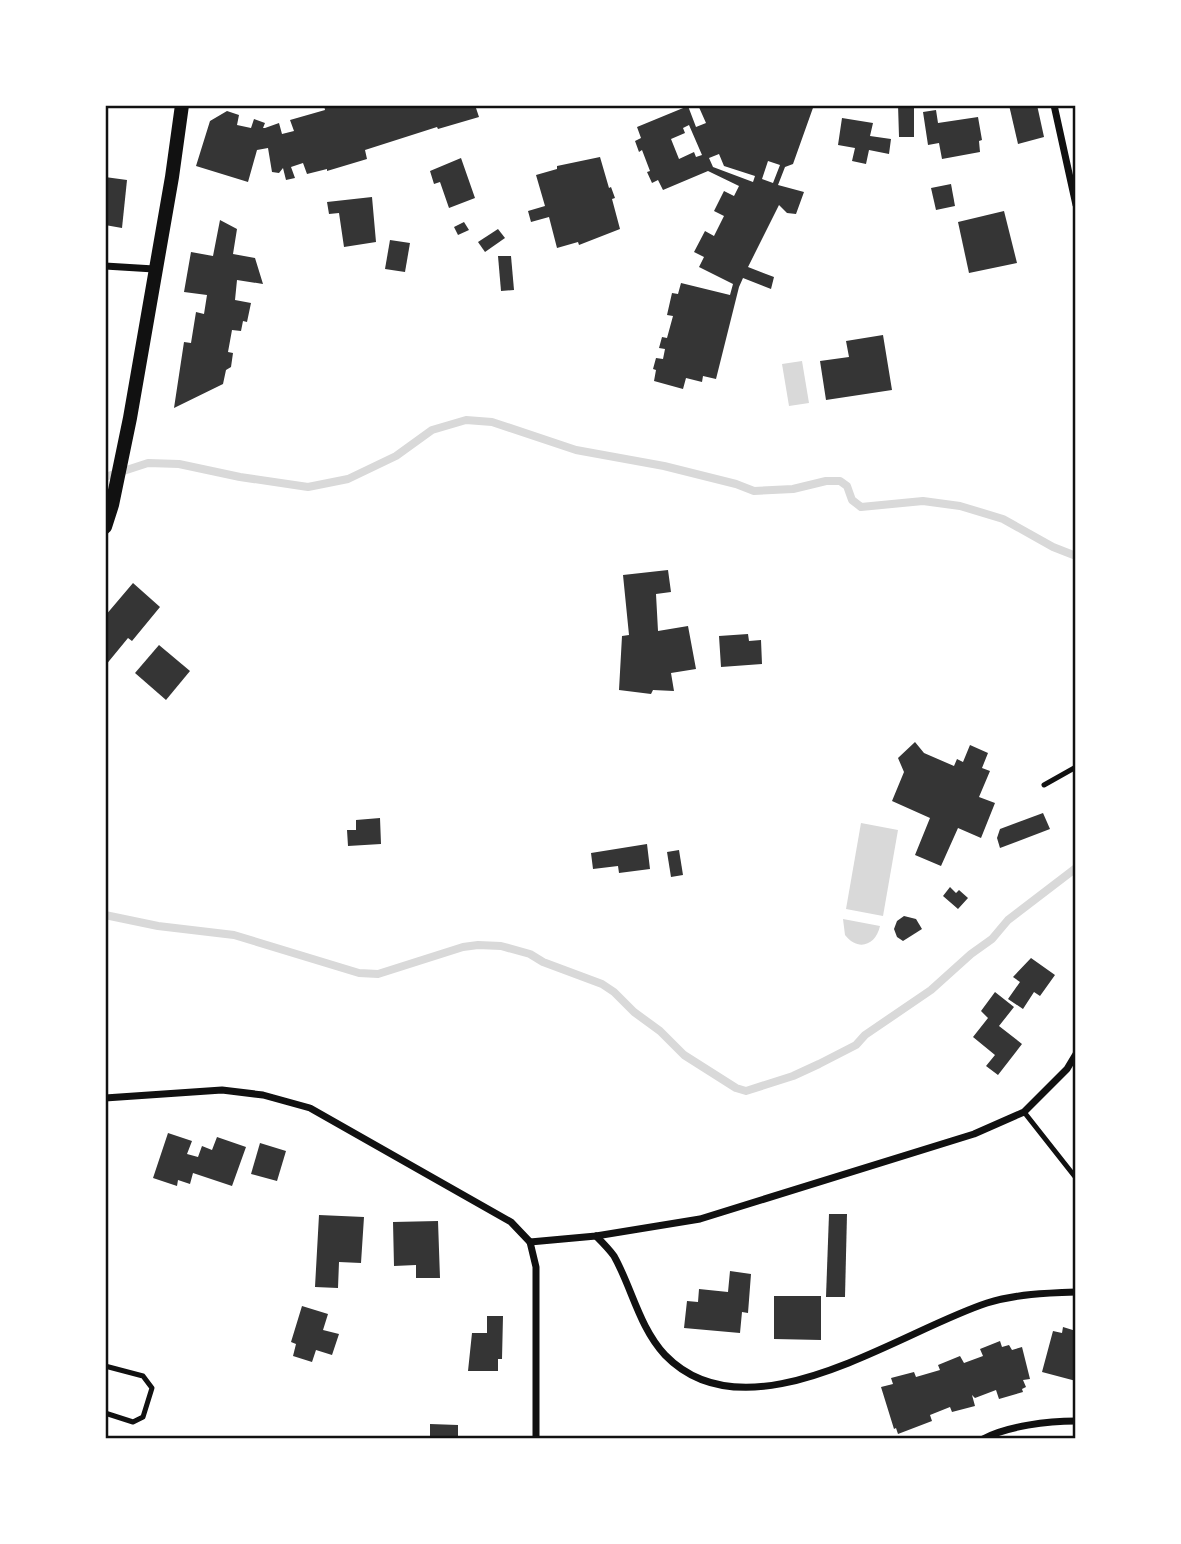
<svg xmlns="http://www.w3.org/2000/svg" width="1181" height="1544" font-family="'PT Sans',sans-serif">
<rect width="100%" height="100%" fill="#fff"/>
<g fill="#d9d9d9">
<path d="M802 361 809 403 789 406 782 364Z"/>
<path d="M861 823 898 830 883 916 846 909Z"/>
<path d="M843 919 880 926C876 945 858 952 845 935Z"/>
</g>
<g fill="none" stroke-linecap="round" stroke-linejoin="round">
<g stroke="#d9d9d9" stroke-width="8">
<path d="M105 477 148 463 179 464 240 477 308 487 348 479 396 456 432 430 466 420 492 422 576 450 664 466 736 484 754 491 793 489 826 481H840L847 486 852 500 861 507 923 501 960 506 1003 519 1053 547 1076 556"/>
<path d="M105 915 158 926 234 935 359 973 378 974 463 947 478 945 501 946 530 954 543 962 602 984 614 992 634 1012 660 1031 684 1055 736 1088 746 1091 793 1076 819 1064 856 1045 865 1035 931 990 971 954 992 939 1008 920 1076 868"/>
</g>
</g>
<g fill="#353535" fill-rule="evenodd">
<path d="M324 105H475L479 117 438 129 437 127 365 150 367 159 327 171V169L307 174 303 163 291 167 295 178 286 180 283 168 279 173 272 172 268 148 257 150 248 182 196 166 210 121 227 111 239 115 237 125 251 128 254 119 265 123 263 128H265L279 123 282 134 294 131 290 120 325 110Z"/>
<path d="M698 105H814L793 164 785 167 778 185 804 192 796 214 787 213 779 205 748 267 774 277 771 289 743 278 739 287 716 379 703 376 702 382 686 378 683 389 654 381 656 370 653 369 656 358 663 359 665 349 659 348 662 337 667 338 673 316 667 315 672 293 678 294 681 283 730 295 733 284 699 267 704 257 694 252 705 231 714 236 724 216 714 211 724 191 734 196 739 186 708 171 663 190 658 180 652 183 647 172 650 171 642 150 639 152 635 141 641 138 637 127 688 106 696 127 706 123ZM689 125 702 155 696 157 694 152 679 159 671 139 685 133 683 128ZM719 154 724 166 755 176 753 182 713 167 709 158ZM768 161 780 165 773 183 762 179Z"/>
<path d="M898 105H914V137H899Z"/>
<path d="M1009 105H1037L1044 137 1018 144Z"/>
<path d="M936 110 938 123 978 117 982 140 979 141 980 152 942 159 939 143 928 145 923 112Z"/>
<path d="M842 118 873 123 870 136 891 139 889 154 869 150 866 164 852 161 855 148 838 145Z"/>
<path d="M600 157 609 188 611 187 615 198 612 199 620 229 579 245 578 242 557 248 549 217 531 222 528 211 545 206 536 175 557 169V166Z"/>
<path d="M461 158 475 198 449 208 440 182 434 184 430 171Z"/>
<path d="M105 177 127 180 122 228 105 225Z"/>
<path d="M951 184 955 206 936 210 931 188Z"/>
<path d="M372 197 376 242 344 247 339 213 329 214 327 202Z"/>
<path d="M1004 211 1017 263 969 273 958 222Z"/>
<path d="M220 220 237 229 233 254 255 258 263 284 237 280 235 300 251 303 247 322 243 321 241 331 232 330 228 352 233 353 231 367 226 370 223 384 174 408 184 342 191 343 196 312 204 314 207 295 184 292 191 252 213 256Z"/>
<path d="M464 222 469 230 458 235 454 227Z"/>
<path d="M498 229 505 238 485 252 478 242Z"/>
<path d="M390 240 410 243 405 272 385 269Z"/>
<path d="M498 256H511L514 290 501 291Z"/>
<path d="M883 335 892 390 826 400 820 361 849 357 846 341Z"/>
<path d="M668 570 671 592 656 594 658 631 688 626 696 669 671 673 674 691 653 690 651 694 619 690 622 636 629 635 623 575Z"/>
<path d="M133 583 160 607 132 641 128 638 105 666V616Z"/>
<path d="M748 634 749 641 761 640 762 664 721 667 719 636Z"/>
<path d="M159 645 190 671 166 700 135 673Z"/>
<path d="M915 742 924 753 954 766 957 759 963 762 970 745 988 753 982 768 990 771 979 797 995 803 981 838 958 828 941 866 915 855 930 818 892 801 904 772 898 758Z"/>
<path d="M1043 813 1050 829 1000 848 997 838 1000 829Z"/>
<path d="M380 818 381 844 348 846 347 830H356V820Z"/>
<path d="M647 844 650 869 619 873 618 866 593 869 591 853Z"/>
<path d="M679 850 683 875 671 877 667 852Z"/>
<path d="M950 887 956 893 959 890 968 898 958 909 943 896Z"/>
<path d="M904 916 916 919 922 929 903 941 897 937 894 929 897 921Z"/>
<path d="M1031 958 1055 975 1040 996 1034 992 1023 1009 1008 999 1020 982 1013 977Z"/>
<path d="M995 992 1014 1007 999 1026 1022 1044 998 1075 986 1066 995 1055 973 1037 988 1018 981 1011Z"/>
<path d="M168 1133 192 1141 187 1154 198 1157 202 1146 212 1150 217 1137 246 1147 232 1186 193 1173 190 1184 178 1180 177 1186 153 1178Z"/>
<path d="M260 1143 286 1151 277 1181 251 1174Z"/>
<path d="M829 1214H847L845 1297H826Z"/>
<path d="M319 1215 364 1217 361 1263 339 1262 338 1288 315 1287Z"/>
<path d="M438 1221 440 1278H416V1265L394 1266 393 1222Z"/>
<path d="M730 1271 751 1274 748 1313 742 1312 740 1333 684 1328 687 1301 698 1302 699 1289 728 1292Z"/>
<path d="M774 1296H821V1340L774 1339Z"/>
<path d="M302 1306 328 1314 323 1330 339 1334 332 1355 316 1350 312 1362 293 1356 296 1344 291 1342Z"/>
<path d="M487 1316H503L502 1359H498V1371H468L472 1333H487Z"/>
<path d="M1063 1327 1076 1331V1381L1042 1372 1053 1331 1062 1333Z"/>
<path d="M1000 1341 1002 1347 1009 1345 1012 1350 1022 1347 1030 1379 1023 1380 1026 1387 1022 1389 1023 1392 999 1399 996 1390 975 1398 972 1395 975 1406 952 1412 950 1407 930 1415 932 1421 898 1434 896 1428 894 1429 881 1387 893 1384 891 1378 914 1372 916 1377 940 1370 938 1365 960 1356 964 1363 983 1356 980 1349Z"/>
<path d="M430 1424 458 1425V1439H430Z"/>
</g>
<g fill="none" stroke-linecap="round" stroke-linejoin="round">
<g stroke="#111" stroke-width="5">
<path d="M1044 785 1076 767"/>
<path d="M1024 1112 1076 1178"/>
<path d="M105 1366 143 1376 152 1388 143 1417 133 1422 105 1413"/>
</g>
<g stroke="#111" stroke-width="7">
<path d="M1054 105 1076 205"/>
<path d="M105 266 154 269"/>
<path d="M105 1098 222 1090 263 1095 310 1108 511 1222 530 1242 536 1267V1439"/>
<path d="M596 1236C602 1242 609 1249 614 1256 632 1288 639 1327 665 1355 748 1441 898 1332 987 1303 1016 1294 1046 1293 1076 1292"/>
<path d="M530 1242 596 1236 700 1219 974 1134 1024 1112 1067 1069 1076 1054"/>
<path d="M983 1439C1007 1426 1048 1421 1076 1421"/>
</g>
<path stroke="#111" stroke-width="14" d="M105 527 112 505 130 418 172 177 182 105"/>
</g>
<rect width="1181" height="1544" fill="none" stroke="#ffffff" stroke-width="214"/>
<rect x="107" y="107" width="967" height="1330" fill="none" stroke="#111" stroke-width="2.5"/>
</svg>
